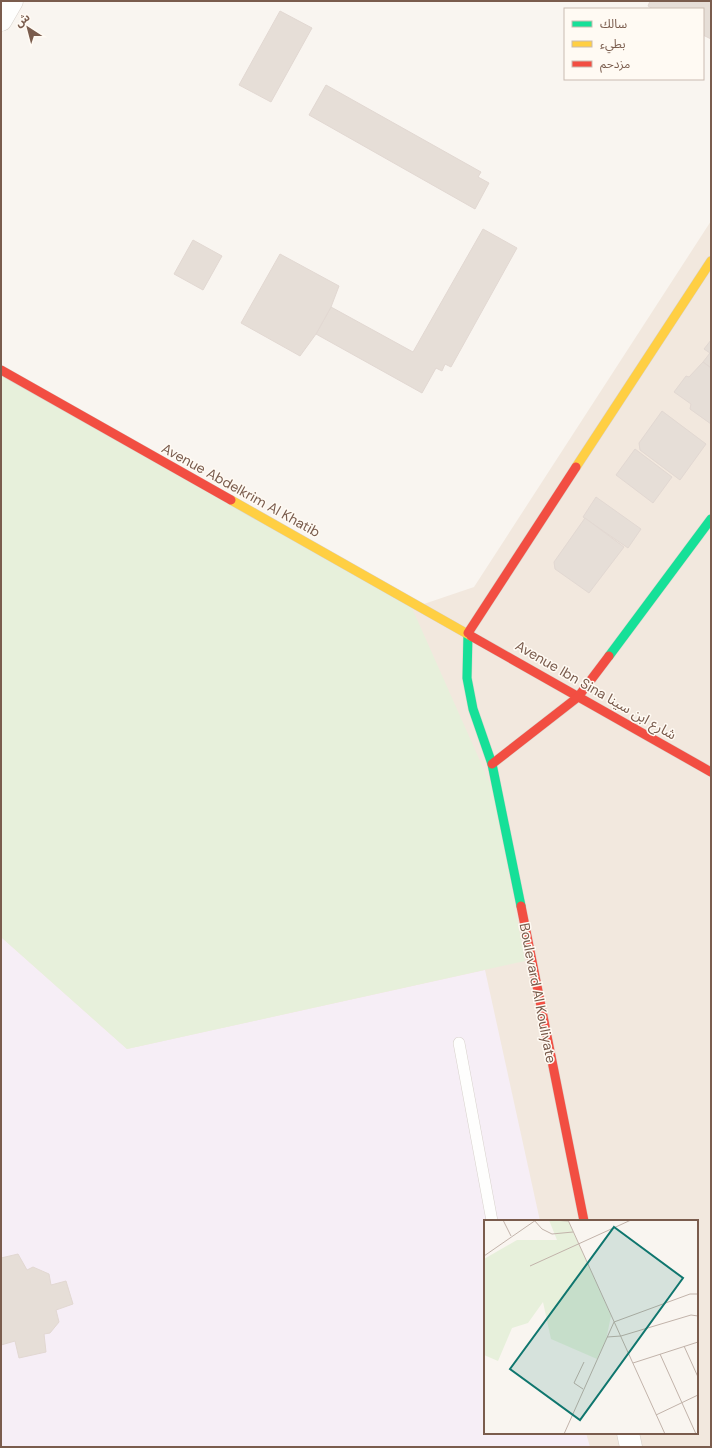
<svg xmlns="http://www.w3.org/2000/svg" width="712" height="1448" font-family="'DM Sans','Noto Sans Arabic',sans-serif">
<rect width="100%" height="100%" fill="#f9f5f0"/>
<path fill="#f2e8de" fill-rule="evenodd" d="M711 221V1447H1V368L412 608 474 587ZM485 1221H697V1433H485Z"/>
<path fill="#f6eef6" d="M1 937 127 1049 485 970 540 1221H485V1433H586L590 1447H1Z"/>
<path fill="#e7f0db" d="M1 368 412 608 493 790 525 961 127 1049 1 937Z"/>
<g fill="#e6ded7" stroke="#e2d8d2">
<path d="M650 1H711V39L703 35V9H653L648 6Z"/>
<path d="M280 11 312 28 271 102 239 85Z"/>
<path d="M326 85 481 172 478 177 489 183 475 209 309 115Z"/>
<path d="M483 229 517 248 451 367 445 364 442 371 436 368 422 393 316 334 331 307 413 352Z"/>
<path d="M193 240 222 256 203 290 174 274Z"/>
<path d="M280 254 339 286 331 307 316 334 300 356 241 323Z"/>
<path d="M711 340V368L703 362 710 353 704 349Z"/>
<path d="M703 362 711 368V424L690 409 691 404 674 392 686 376 689 377Z"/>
<path d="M662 411 706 444 680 480 640 450 639 443Z"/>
<path d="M635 449 672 477 653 503 616 475Z"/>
<path d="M596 497 641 529 628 548 583 517Z"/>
<path d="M585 518 624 547 589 593 555 569 554 562Z"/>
<path d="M18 1254 27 1270 33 1267 49 1274 51 1285 66 1281 73 1304 56 1310 59 1322 50 1333 44 1334 46 1352 19 1358 15 1341 1 1345V1258Z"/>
</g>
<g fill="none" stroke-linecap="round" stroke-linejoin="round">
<g stroke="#d7d1cb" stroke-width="12">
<path id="lane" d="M459 1043 492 1221"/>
</g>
<g stroke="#d7d1cb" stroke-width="23">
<g id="street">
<path d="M1 20 12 1"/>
<path d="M628 1433 631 1447"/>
</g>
</g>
<g stroke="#d9d2cb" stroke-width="10">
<g id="fast">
<path d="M468 633 467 678 473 709 492 764 521 906"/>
<path d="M609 656 711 519"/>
</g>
</g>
<g stroke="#d9d2cb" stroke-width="10">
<g id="slow">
<path d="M576 467 711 261"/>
<path d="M231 500 471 636"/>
</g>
</g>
<g stroke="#d9d2cb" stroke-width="10">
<g id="jam">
<path d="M1 370 231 500"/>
<path d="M468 633 576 467"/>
<path d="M471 636 711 772"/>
<path d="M492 764 578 697 609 656"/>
<path d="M521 906 584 1221"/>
</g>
</g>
<use href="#lane" stroke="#fefefd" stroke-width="11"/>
<use href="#street" stroke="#fefefd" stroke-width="22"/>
<use href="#fast" stroke="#16e098" stroke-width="9"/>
<use href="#slow" stroke="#ffcf43" stroke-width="9"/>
<use href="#jam" stroke="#f24e42" stroke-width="9"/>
</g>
<g text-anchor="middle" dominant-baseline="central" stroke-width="3" stroke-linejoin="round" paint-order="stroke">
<g font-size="14" fill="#7a5c4d" stroke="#fffaf3">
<text transform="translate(241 490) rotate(29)">Avenue Abdelkrim Al Khatib</text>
<text transform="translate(596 690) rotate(30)">Avenue Ibn Sina شارع ابن سينا</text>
<text transform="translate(538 993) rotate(79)">Boulevard Al Kouliyate</text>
</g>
</g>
<g transform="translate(484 1220)">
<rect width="214" height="214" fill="#f9f5f0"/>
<path d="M65 0H84L127 96 122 120 113 139 67 119 59 82 44 103 28 108 14 141 0 135V39L33 20H73Z" fill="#e7f0db"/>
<path fill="none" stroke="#c2b3aa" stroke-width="1" d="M19 0 27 16M50 0 58 9 68 14 89 12M68 0 84 1M84 0 181 214M0 36 52 0M46 46 147 0M130 102 206 74H214M123 117 137 116 207 95 214 96M200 126 214 157M176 134 212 214M149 143 214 122M99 169 90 163 100 142M172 195 214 175M80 214 130 102"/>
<path fill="#0f766e" fill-opacity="0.15" stroke="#0f766e" stroke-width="2" d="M130 7 199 58 96 200 26 149Z"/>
<rect width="214" height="214" fill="none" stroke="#7a5c4d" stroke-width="2"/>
</g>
<rect width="712" height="1448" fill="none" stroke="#7a5c4d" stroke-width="4"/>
<rect x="564" y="8" width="140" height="72" fill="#fffaf3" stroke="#cabbb1"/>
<rect x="572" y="21" width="20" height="6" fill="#16e098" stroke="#cabbb1"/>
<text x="600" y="28" font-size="12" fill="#7a5c4d">سالك</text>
<rect x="572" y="41" width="20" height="6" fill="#ffcf43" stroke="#cabbb1"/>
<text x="600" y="48" font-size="12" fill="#7a5c4d">بطيء</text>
<rect x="572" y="61" width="20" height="6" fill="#f24e42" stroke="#cabbb1"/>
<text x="600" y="68" font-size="12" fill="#7a5c4d">مزدحم</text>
<g transform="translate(28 28) rotate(324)" stroke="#fffaf3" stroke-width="3" paint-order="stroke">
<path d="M0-3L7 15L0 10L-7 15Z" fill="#7a5c4d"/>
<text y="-6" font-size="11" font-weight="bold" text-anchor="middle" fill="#7a5c4d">ش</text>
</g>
</svg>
